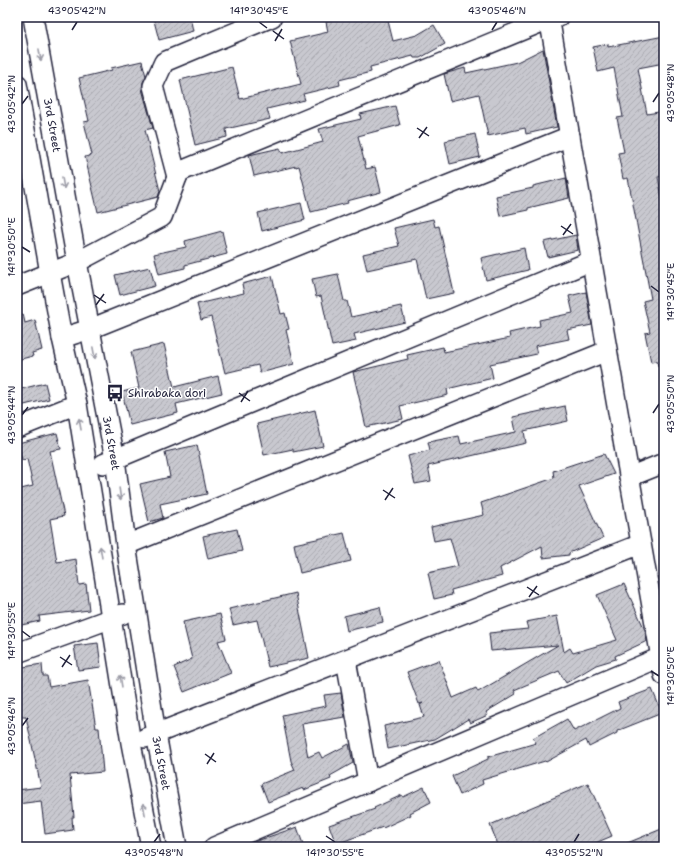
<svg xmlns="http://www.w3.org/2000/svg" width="681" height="864" font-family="'Shantell Sans',sans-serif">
<defs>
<pattern id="building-hatch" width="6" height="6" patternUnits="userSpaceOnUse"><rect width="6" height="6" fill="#c8c8cf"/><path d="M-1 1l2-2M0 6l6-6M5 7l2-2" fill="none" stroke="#acacb3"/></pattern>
</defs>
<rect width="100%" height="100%" fill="#fff"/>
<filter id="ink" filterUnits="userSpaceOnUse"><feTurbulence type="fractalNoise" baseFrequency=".025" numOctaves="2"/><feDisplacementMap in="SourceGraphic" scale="8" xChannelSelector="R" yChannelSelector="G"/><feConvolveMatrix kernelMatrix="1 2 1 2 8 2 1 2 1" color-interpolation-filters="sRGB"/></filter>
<g filter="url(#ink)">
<g fill="url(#building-hatch)" stroke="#22223b">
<path d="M153 17H190L193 31 159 40Z"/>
<path d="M348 17H387L393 41 417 35 434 25 445 44 420 58H414L413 56 370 67 371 72 339 80 340 85 303 94 305 100 267 109 270 119 226 129 227 137 195 145 180 80 232 67 240 99 301 84 290 41 328 32 326 22Z"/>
<path d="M664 36V63L638 68 647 114 664 111V176L658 177 664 209V226L661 227 664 245V366H658L657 361 651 362 645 333 650 332 643 301 651 299 628 178 623 179 618 153 624 152 617 118 623 117 614 68 598 72 593 47 608 44V47Z"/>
<path d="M543 49 557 127 526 134 525 128 488 136 479 94 450 101 444 74 465 68 466 73 517 62Z"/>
<path d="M142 61 146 76 143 82 142 89 153 128 145 130 160 191 158 197 98 212 85 157 92 155 84 122 89 121 79 78 112 70 111 68Z"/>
<path d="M395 106 400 125 358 136 366 169 375 167 381 192 347 201 348 203 311 212 299 166 296 167V166L254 176 249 155 280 148 282 153 323 142 319 129 361 119 360 114Z"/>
<path d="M475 134 480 157 450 164 445 141Z"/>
<path d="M566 178 569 198 528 208V210L500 216 496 196 533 188V186Z"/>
<path d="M301 203 305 220 262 231 258 213Z"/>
<path d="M433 219 435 227 439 226 454 293 426 299 417 259 367 270 363 254 399 246 394 228Z"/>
<path d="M222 231 227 254 185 265V268L159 274 154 254 186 247 185 241Z"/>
<path d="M576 235 578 250 548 257 544 242Z"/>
<path d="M524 248 528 270 486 280 481 258Z"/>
<path d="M150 267 155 286 120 295 115 275Z"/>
<path d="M338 274 344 301H347L351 317 401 306 405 322 354 334 356 341 332 346 321 296 316 297 312 279Z"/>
<path d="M272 276 281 314 285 313 289 329 286 330 294 364 260 373 258 365 225 373 211 317 201 320 197 304 244 293 242 284Z"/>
<path d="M586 292 592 325 567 330 569 339 535 346 537 354 490 364 493 378 447 389 448 395 400 406 403 419 366 427 353 372 408 359 407 355 443 347 444 352 510 338 509 333 540 326 539 320 573 313 569 296Z"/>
<path d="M23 314 25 323 35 320 42 350 32 353 33 356 17 360V315Z"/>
<path d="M164 344 174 387 218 376 222 393 176 404 178 413 130 425 122 392 139 388 131 352Z"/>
<path d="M45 383 49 399 20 406 17 390Z"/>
<path d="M565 406 568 421 524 431 526 443 428 466 431 481 415 484 408 456 430 450 428 442 459 436 461 444 516 432 513 417Z"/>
<path d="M315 410 323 446 293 452V449L264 455 257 424Z"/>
<path d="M57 433 61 449 50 451 64 516 50 519 57 562 76 559 79 585 86 584 89 610 39 616 40 621 17 626V490L33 486 27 459 22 460 18 443Z"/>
<path d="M197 445 207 494 160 504 163 518 149 522 140 484 170 477 165 452Z"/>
<path d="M604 454 614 474 579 486 603 538 569 553V555L543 558 542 546 500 568 502 576 451 590 452 595 434 599 428 573 458 566 450 538 434 541 431 527 484 515 481 503 554 478 553 471Z"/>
<path d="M237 529 242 551 208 559 203 536Z"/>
<path d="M344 533 351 561 300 573 294 544Z"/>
<path d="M624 584 645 630 647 641 615 656 616 659 596 665 566 683 559 671 514 690 516 694 486 712 488 715 470 723 468 719 435 739 388 749 384 726 424 717 420 705 423 703 419 704 407 672 439 660 453 698 476 688 478 692 558 645 491 651 489 633 528 629 526 622 557 616 564 652 570 648 573 653 617 640 597 595Z"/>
<path d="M296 593 309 658 268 667 257 620 233 625 229 609Z"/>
<path d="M380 607 383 622 347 631 344 616Z"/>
<path d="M220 614 226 639 218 641 231 673 184 692 174 667 192 659 183 622Z"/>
<path d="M98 643 101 667 78 670 74 646Z"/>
<path d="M42 664 43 676H47L49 687 88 680 96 728H99L103 772 70 775 74 817H72L73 830 45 834 41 801 17 804V790L41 787 26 717H20L17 697H19L17 668Z"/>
<path d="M652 689 662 713 617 731V733L589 747 586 740 546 762 545 761 482 780 483 784 460 795 452 776 488 759V757L536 743 533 738 567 719 574 731 620 708 618 702Z"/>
<path d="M341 693 345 717 302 724 308 757 319 752 322 758 349 744 353 763 330 776 331 779 304 790 303 788 268 802 261 784 295 770 291 761 282 715 326 706 324 695Z"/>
<path d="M588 783 612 836 586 847H499L490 825Z"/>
<path d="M424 787 431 802 410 813 411 815 383 828V827L336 844 329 825 375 809 374 808 402 795 403 797Z"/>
<path d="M297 827 304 847H247V845L248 844Z"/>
<path d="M664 828V847H620V846Z"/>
</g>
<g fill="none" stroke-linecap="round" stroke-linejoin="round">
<g stroke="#22223b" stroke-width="22">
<g id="minor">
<path d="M33 17 77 262 115 459 126 545 156 734 177 847"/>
<path d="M549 17 664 675"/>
<path d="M17 84 50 273 62 338 77 404 131 743 151 847"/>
<path d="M177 177 153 86 164 62 272 17"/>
<path d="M17 286 77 262 162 217 179 172 549 19 558 17"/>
<path d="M62 338 90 329 570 136"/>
<path d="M17 428 77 404"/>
<path d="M103 464 591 261"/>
<path d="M629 477 664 463"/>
<path d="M126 545 607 351"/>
<path d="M17 653 123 614"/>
<path d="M346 660 368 782"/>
<path d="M145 738 641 544"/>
<path d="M214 847 661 657"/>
</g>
</g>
<use href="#minor" stroke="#fff" stroke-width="19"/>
</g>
<defs><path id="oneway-shaft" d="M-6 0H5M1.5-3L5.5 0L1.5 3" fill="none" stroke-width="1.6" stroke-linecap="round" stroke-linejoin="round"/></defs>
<g stroke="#9c9ca7">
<use href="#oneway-shaft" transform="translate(40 55) rotate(80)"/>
<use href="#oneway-shaft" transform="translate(63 183) rotate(80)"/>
<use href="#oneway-shaft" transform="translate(94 353) rotate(79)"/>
<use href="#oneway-shaft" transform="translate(80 424) rotate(-100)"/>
<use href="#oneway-shaft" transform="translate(120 494) rotate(82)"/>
<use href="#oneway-shaft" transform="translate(101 552) rotate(-99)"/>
<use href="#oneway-shaft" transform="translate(121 681) rotate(-99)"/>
<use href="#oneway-shaft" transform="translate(144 809) rotate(-101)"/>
</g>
</g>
<path fill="none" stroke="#22223b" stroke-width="1.5" d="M259 22 267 28M72 30 77 22M492 30 497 22M273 31 284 39M275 41 282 29M653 102 659 93M22 104 28 96M417 128 429 136M419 138 427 127M561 226 573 234M563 235 571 224M22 247 30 252M651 286 659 292M94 295 106 303M96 305 104 294M239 393 250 401M241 402 248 391M653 413 659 404M22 415 28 407M383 490 395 498M385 500 393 488M527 587 539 595M529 597 537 586M22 631 30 637M60 657 72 665M62 667 70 655M651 671 659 676M22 726 28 718M205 754 216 762M207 764 214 753M326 836 335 842M154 842 160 834M574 842 579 834"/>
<defs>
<g id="bus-bare" transform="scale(1.38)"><path d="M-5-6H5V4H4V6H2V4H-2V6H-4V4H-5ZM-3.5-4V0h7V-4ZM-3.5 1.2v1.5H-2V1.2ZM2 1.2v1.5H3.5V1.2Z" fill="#22223b" stroke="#fff" stroke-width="2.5" paint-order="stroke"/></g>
</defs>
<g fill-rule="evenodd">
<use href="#bus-bare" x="115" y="393"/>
</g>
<g text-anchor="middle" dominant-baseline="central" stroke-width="3" stroke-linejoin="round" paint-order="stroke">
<g font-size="11" fill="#22223b" stroke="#fff">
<text transform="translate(52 125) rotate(80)">3rd Street</text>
<text transform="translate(111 443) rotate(80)">3rd Street</text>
<text transform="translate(161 763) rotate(79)">3rd Street</text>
</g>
<g font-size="11" fill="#22223b" stroke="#fff" text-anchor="start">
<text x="128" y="393">Shirabaka dori</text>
</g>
</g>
<rect width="681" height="864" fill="none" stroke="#fff" stroke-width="44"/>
<rect x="22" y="22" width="637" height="820" fill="none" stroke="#22223b" stroke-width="1.5"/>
<g font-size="10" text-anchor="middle" fill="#22223b">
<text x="77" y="14">43°05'42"N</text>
<text x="259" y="14">141°30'45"E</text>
<text x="497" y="14">43°05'46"N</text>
<text transform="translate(670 93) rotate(-90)" y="4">43°05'48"N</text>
<text transform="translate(11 104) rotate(-90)" y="4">43°05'42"N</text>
<text transform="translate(11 247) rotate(-90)" y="4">141°30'50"E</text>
<text transform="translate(670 292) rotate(-90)" y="4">141°30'45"E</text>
<text transform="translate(670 404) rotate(-90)" y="4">43°05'50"N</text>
<text transform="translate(11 415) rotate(-90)" y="4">43°05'44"N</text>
<text transform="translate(11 631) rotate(-90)" y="4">141°30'55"E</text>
<text transform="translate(670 676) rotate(-90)" y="4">141°30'50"E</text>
<text transform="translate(11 726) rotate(-90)" y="4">43°05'46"N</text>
<text x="154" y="856">43°05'48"N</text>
<text x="335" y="856">141°30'55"E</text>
<text x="574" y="856">43°05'52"N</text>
</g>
</svg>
